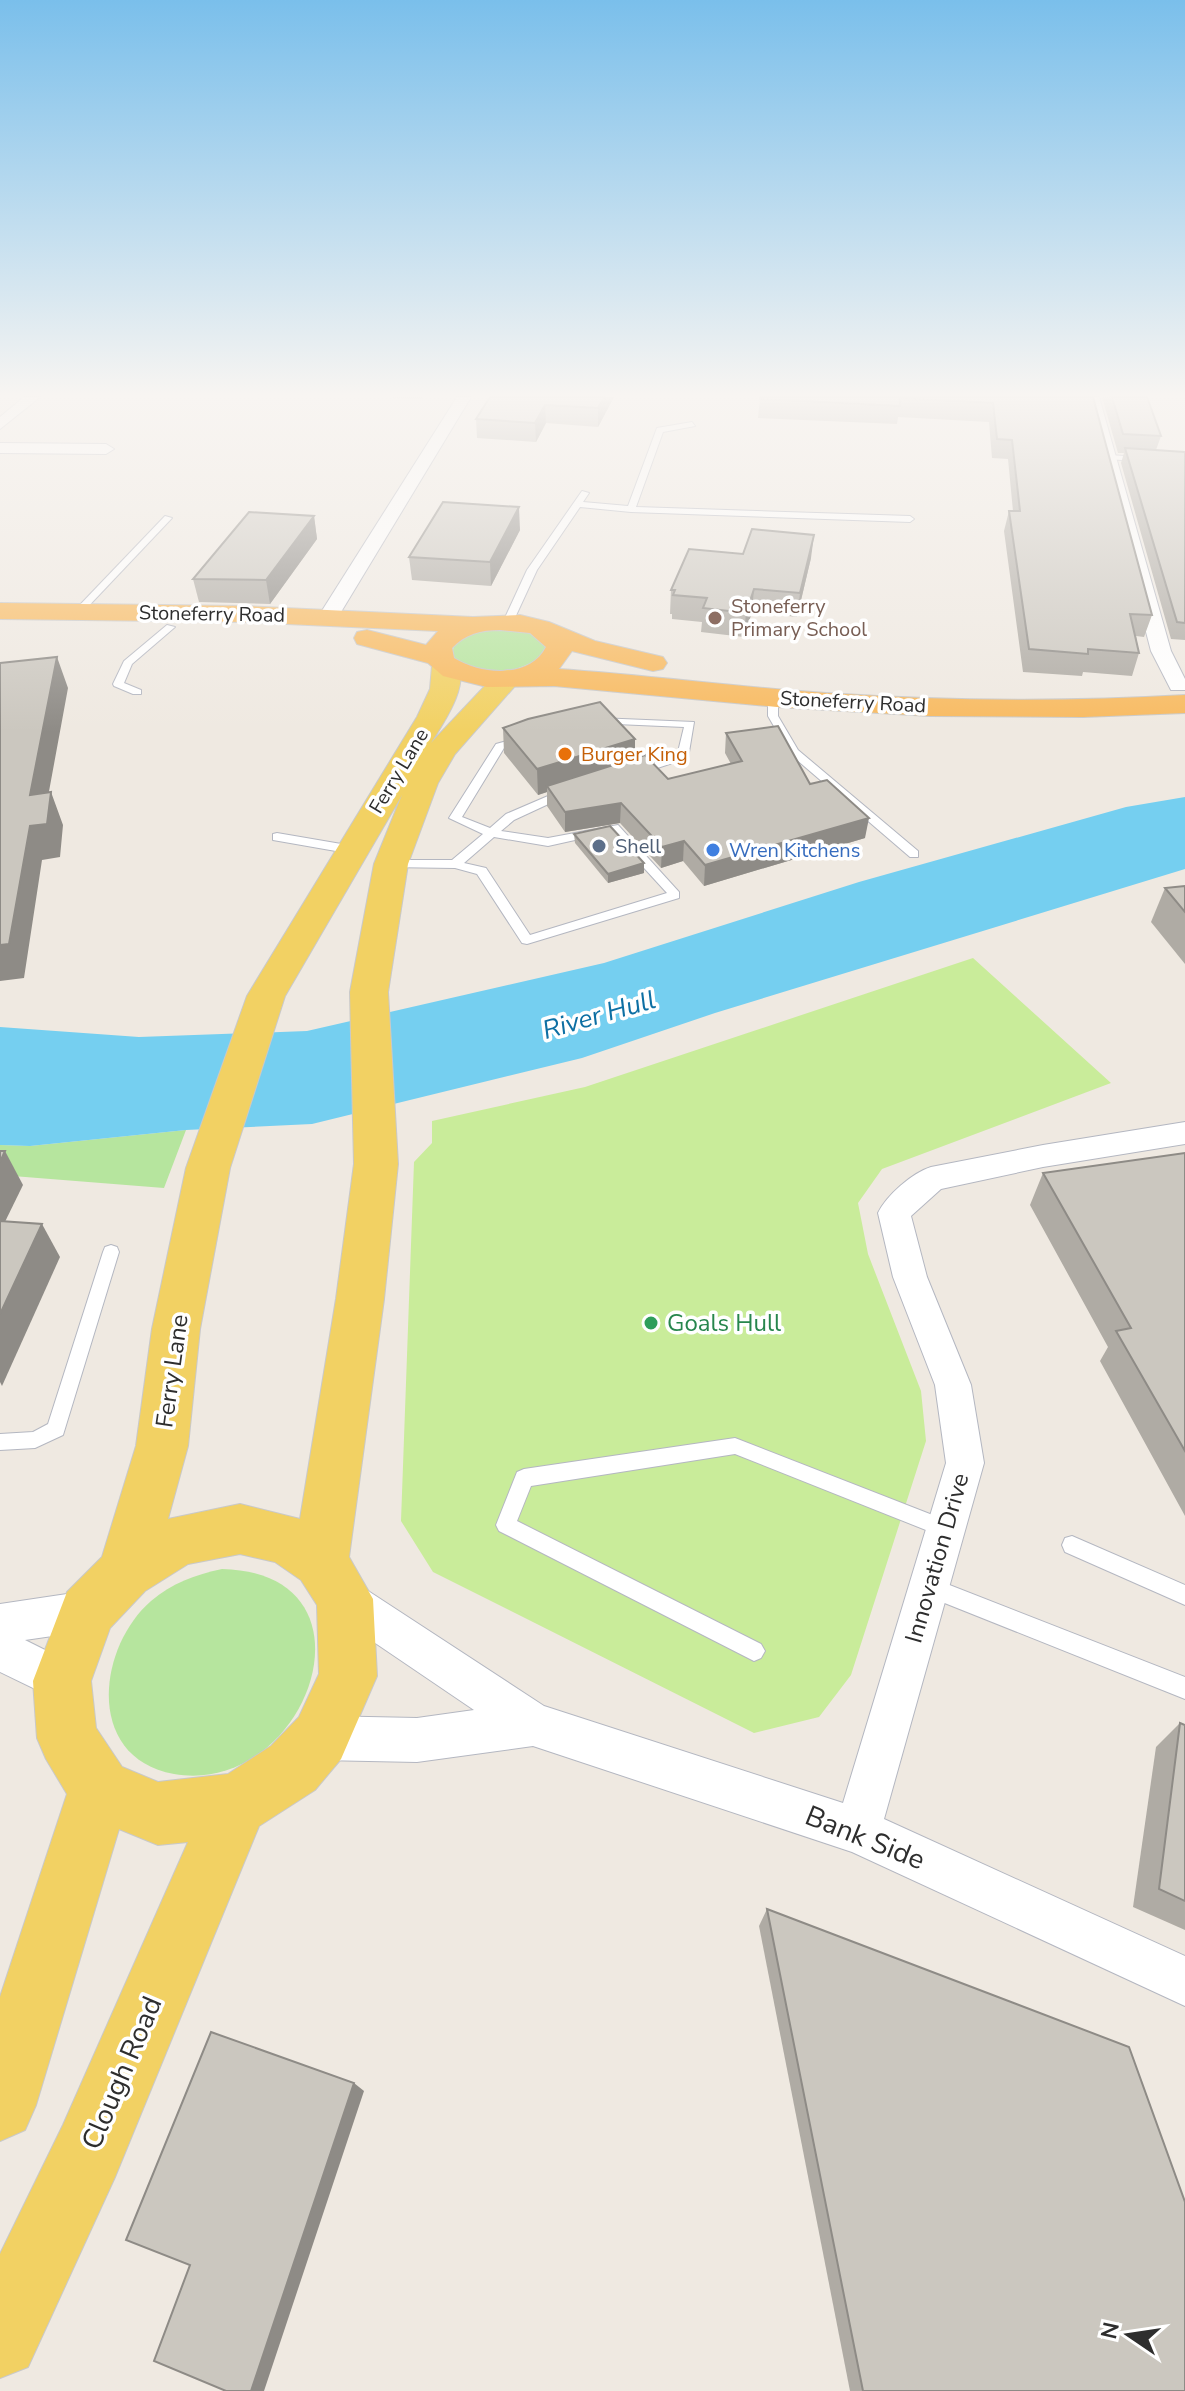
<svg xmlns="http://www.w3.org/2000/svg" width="1185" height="2391" font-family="'Nunito Sans',sans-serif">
<rect width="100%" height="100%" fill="#efe9e1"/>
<g fill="#b6e59e">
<path d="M509 628 533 634 545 644 546 651C526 674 474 682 452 656L454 644 470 633Z"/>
<path d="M186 1130 164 1188 0 1175V1145L30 1146Z"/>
<path d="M222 1569C388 1573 307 1797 174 1774 85 1758 97 1648 151 1601 172 1583 195 1575 222 1569Z"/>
</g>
<path fill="#c9ec9a" d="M973 958 1111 1083 882 1169 858 1203 868 1254 921 1391 926 1441 851 1675 819 1717 754 1733 433 1572 401 1521 414 1162 432 1143V1121L585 1087Z"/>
<path fill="#75cff0" d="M1185 797V869L715 1013 582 1058 312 1124 186 1130 30 1146 0 1145V1027L139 1037 307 1031 604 963 859 882 1126 807Z"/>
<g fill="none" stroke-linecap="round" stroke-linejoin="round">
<g stroke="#b4b7c1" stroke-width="2">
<g id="service">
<path d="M692 422 695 426 663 432 636 507 910 516 914 519 910 522 631 512 580 507 537 570 513 622 505 624 503 622 527 570 582 491 589 493 583 502 628 506 657 428Z"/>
<path d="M1109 455 1185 460V464L1106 459Z"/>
<path d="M165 516 172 518 82 613H76V609Z"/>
<path d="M167 625 175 627 132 664 124 683 141 690V694H133L114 686 113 684 124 661Z"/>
<path d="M773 695 778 698V716L798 750 918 851V857H910L790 754 768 716V698Z"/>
<path d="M598 718 694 722 688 758 639 774H631V770L677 756 684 727 594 723 593 721Z"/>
<path d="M525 736 529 737V741L504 748 462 817 490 828 506 814 562 790H570V794L514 820 501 831 548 838 618 825 679 892V898L527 944 522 943 477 874 455 868 387 867 385 864 391 860H452L483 834 449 818 496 744ZM611 832 667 893 530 935 486 868 464 863 494 837 548 846Z"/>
<path d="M277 833 353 846 359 850 353 854 273 840V834Z"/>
<path d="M111 1245 117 1247 119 1252 63 1435 35 1448 0 1450V1434L33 1432 48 1424 103 1252 105 1247Z"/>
<path d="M735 1438 953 1523 956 1529 953 1535 946 1538 735 1454 531 1486 517 1521 761 1644 765 1651 761 1658 754 1661 499 1531 496 1525 517 1472 524 1469Z"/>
<path d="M1072 1536 1185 1585V1605L1065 1552 1062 1545 1065 1538Z"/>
<path d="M929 1577 1185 1677V1699L922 1594 919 1587 922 1580Z"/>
</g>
</g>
<g stroke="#b4b7c1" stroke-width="2">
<g id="minor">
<path d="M24 397H40L0 429V417Z"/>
<path d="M457 397H471L338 617 328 623 321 621 318 617Z"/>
<path d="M1085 397H1099L1171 651 1185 679V690H1171L1151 651Z"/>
<path d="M0 443 106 444 114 449 106 454 0 453Z"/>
<path d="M1185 1122V1144L1043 1167 941 1189 911 1216 927 1277 971 1385 984 1463 884 1819 1185 1956V2006L852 1852 533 1746 417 1762 320 1760 304 1754 298 1738 304 1722 320 1716 417 1718 474 1710 331 1613 325 1599 331 1585 345 1579 359 1585 544 1706 843 1803 946 1463 935 1385 893 1277 878 1213C887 1195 912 1173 931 1167L1043 1145Z"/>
<path d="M87 1591 102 1597 108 1611 102 1625 87 1631 25 1640 77 1666 83 1681 77 1696 62 1702 0 1672V1604Z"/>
</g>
</g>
<g stroke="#c9c9c9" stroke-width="2">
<path id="primary" d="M446 658 456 660C472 683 443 723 431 743L498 672 508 670 518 672 522 678 455 754 438 783 408 864 388 992 398 1164 384 1299 349 1557 373 1599 377 1676 341 1759 315 1790 259 1826 115 2177 28 2367 0 2378V2254L63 2125 188 1842 158 1845 119 1829 36 2105 25 2130 0 2141V1997L67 1794 46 1759 37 1738 33 1681 67 1592 102 1557 136 1446 152 1329 186 1168 247 996 417 717 430 689 432 666 436 660ZM402 795 374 864 350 992 354 1164 336 1299 300 1519 240 1504 168 1519 188 1446 200 1329 230 1168 285 996ZM240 1554 275 1562 301 1580 317 1605 319 1674 299 1717 271 1746 228 1774 158 1782 122 1767 96 1728 91 1681 110 1628 145 1591 188 1564Z"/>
</g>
<g stroke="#c9c9c9" stroke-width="2">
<path id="trunk" d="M0 603 244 606 473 617 520 615 549 622 595 641 663 657 667 663 663 669 653 671 572 651 559 669C648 675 737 687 826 693 946 701 1065 702 1185 695V713L1083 717 930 716 777 707 554 686 487 687 443 676 428 663 357 644 354 638 357 632 367 630 426 645 438 631 244 622 0 619ZM500 630 530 633 546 647C530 679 481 675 454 658L452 648C465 634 481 630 500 630Z"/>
</g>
<use href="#service" fill="#fff" fill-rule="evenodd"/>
<use href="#minor" fill="#fff" fill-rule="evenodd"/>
<use href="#primary" fill="#f2d163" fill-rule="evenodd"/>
<use href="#trunk" fill="#f8ba60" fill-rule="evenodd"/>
</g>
<g fill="#afaba4">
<path d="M379 397H423L421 399Z"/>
<path d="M490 397H614L598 427 546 423 536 442 477 438 476 419Z"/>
<path d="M760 397H1093L1152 615 1144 637 1136 636 1139 653 1132 676 1083 672 1082 676 1023 672 1004 531 1009 511H1013L1008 459 992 458 989 422 898 417 897 424 758 418Z"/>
<path d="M1102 397H1147L1161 436 1156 450 1185 452V640L1171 639 1121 463 1124 453H1118Z"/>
<path d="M314 516 317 539 270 604 199 602 193 579Z"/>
<path d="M520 530 491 586 412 580 409 557Z"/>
<path d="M743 554 811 558 797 617 752 612 744 637 701 632 702 622 672 619V614H670L671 590Z"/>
<path d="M503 728 635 739V758L668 779 731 764 725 753 726 733 810 784 865 838 704 886 683 861 661 868 620 823 565 832 547 806V792L538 795 504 753Z"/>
<path d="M574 834 644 873 608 883 575 843Z"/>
<path d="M1185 886V964L1151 922 1165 888Z"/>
<path d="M1185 1153V1516L1100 1361 1108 1347 1030 1205 1043 1173Z"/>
<path d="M1180 1723 1185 1725V1930L1133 1907 1156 1747Z"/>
<path d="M767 1909 1185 2391H850L759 1926Z"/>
</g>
<g fill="#8e8b86">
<path d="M604 397H614L598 427V408Z"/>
<path d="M545 405 546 423 536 442 535 423Z"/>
<path d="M519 507 520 530 491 586 490 562Z"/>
<path d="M314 516 317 539 270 604 266 580Z"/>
<path d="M814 535 811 558 797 617 800 593Z"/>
<path d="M754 589 752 612 744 637 746 613Z"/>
<path d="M57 657 68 688 43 824 51 792 63 825 60 857 42 860 24 978 0 981V945Z"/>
<path d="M635 739V765L547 786V792L538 795 537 769Z"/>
<path d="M621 803 620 823 565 832V812Z"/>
<path d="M869 818 865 838 704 886 705 865Z"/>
<path d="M684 841 683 861 661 868 662 847Z"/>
<path d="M644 863V873L608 883V874Z"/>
<path d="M5 1151 23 1185 0 1232V1162Z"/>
<path d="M42 1224 60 1257 2 1386 0 1382V1314Z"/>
<path d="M354 2083 364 2091 264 2391H251Z"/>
</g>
<g fill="#cbc7bf" stroke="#8e8b86" stroke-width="2">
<path d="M490 397H604L598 408 545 405 535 423 476 419Z"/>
<path d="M760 397H1093L1152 615 1130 614 1139 653 1088 649V654L1029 649 1009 511H1020L1012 440 997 439 993 403 900 398V406L760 399Z"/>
<path d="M1112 397H1147L1161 436 1123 434Z"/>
<path d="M1125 448 1185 452V623L1177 622Z"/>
<path d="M443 502 519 507 490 562 409 557Z"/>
<path d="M249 512 314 516 266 580 193 579Z"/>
<path d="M752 529 814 535 800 593 754 589 746 613 703 608 707 598 673 595 675 590H671L689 549 743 554Z"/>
<path d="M57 657 30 795 51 792 47 824 30 826 9 944 0 945V663Z"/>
<path d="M600 702 635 739 537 769 503 728 528 719Z"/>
<path d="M778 726 810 784 827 780 869 818 705 865 684 841 662 847 621 803 565 812 547 786 645 755 668 779 742 761 726 733Z"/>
<path d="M610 826 644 863 608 874 574 834Z"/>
<path d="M1185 886V912L1165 888Z"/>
<path d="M0 1151H5L0 1162Z"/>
<path d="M1185 1153V1451L1116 1331 1131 1328 1043 1173Z"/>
<path d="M0 1221 42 1224 0 1314Z"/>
<path d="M1180 1723 1185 1725V1901L1159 1889Z"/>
<path d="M767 1909 1129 2047 1185 2202V2391H863Z"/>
<path d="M211 2032 354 2083 251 2391H226L154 2361 190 2265 126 2240Z"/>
</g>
<linearGradient id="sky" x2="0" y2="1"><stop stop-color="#7abfeb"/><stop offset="0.54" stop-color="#f8f5f2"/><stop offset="1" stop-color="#f8f5f2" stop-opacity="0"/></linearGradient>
<rect width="1185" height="732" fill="url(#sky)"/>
<circle fill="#8d6e63" stroke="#fff" stroke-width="3" cx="715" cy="618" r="8"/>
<circle fill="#e8710a" stroke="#fff" stroke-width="3" cx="565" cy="754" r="8"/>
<circle fill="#5c6f8a" stroke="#fff" stroke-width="3" cx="599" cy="846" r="8"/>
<circle fill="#3f7fe0" stroke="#fff" stroke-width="3" cx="713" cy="850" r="8"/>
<circle fill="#2e9e5b" stroke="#fff" stroke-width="3" cx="651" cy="1323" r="8"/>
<g text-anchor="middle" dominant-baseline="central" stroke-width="7" stroke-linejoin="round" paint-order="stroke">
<g font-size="20" fill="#785e54" stroke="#fff" text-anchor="start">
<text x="731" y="606">Stoneferry<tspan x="731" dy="23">Primary School</tspan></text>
</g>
<g font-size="20" fill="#2e2e2e" stroke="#fff">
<text transform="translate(212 614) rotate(1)">Stoneferry Road</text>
<text transform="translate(853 702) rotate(3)">Stoneferry Road</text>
<text transform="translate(399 771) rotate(-59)">Ferry Lane</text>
</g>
<g font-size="20" fill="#c56008" stroke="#fff" text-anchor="start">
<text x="581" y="754">Burger King</text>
</g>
<g font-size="20" fill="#4e5e75" stroke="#fff" text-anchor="start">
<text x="615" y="846">Shell</text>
</g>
<g font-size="20" fill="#366cbe" stroke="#fff" text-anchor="start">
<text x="729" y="850">Wren Kitchens</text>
</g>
<g font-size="24" fill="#27864d" stroke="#fff" text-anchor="start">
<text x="667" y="1323">Goals Hull</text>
</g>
<g font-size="24" fill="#2e2e2e" stroke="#fff">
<text transform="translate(172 1371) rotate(-82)">Ferry Lane</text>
<text transform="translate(937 1558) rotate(-74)">Innovation Drive</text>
</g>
<g font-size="26" font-style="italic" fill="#0d6fa3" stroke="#fff">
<text transform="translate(599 1015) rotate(-16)">River Hull</text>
</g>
<g font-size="28" fill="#2e2e2e" stroke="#fff">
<text transform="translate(865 1838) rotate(22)">Bank Side</text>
<text transform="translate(122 2073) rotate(-67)">Clough Road</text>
</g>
</g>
<g transform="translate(1129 2335) rotate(283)" stroke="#ffffff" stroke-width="6" paint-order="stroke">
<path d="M0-6L14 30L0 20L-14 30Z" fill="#2e2e2e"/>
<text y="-12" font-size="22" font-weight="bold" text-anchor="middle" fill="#2e2e2e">N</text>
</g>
</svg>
